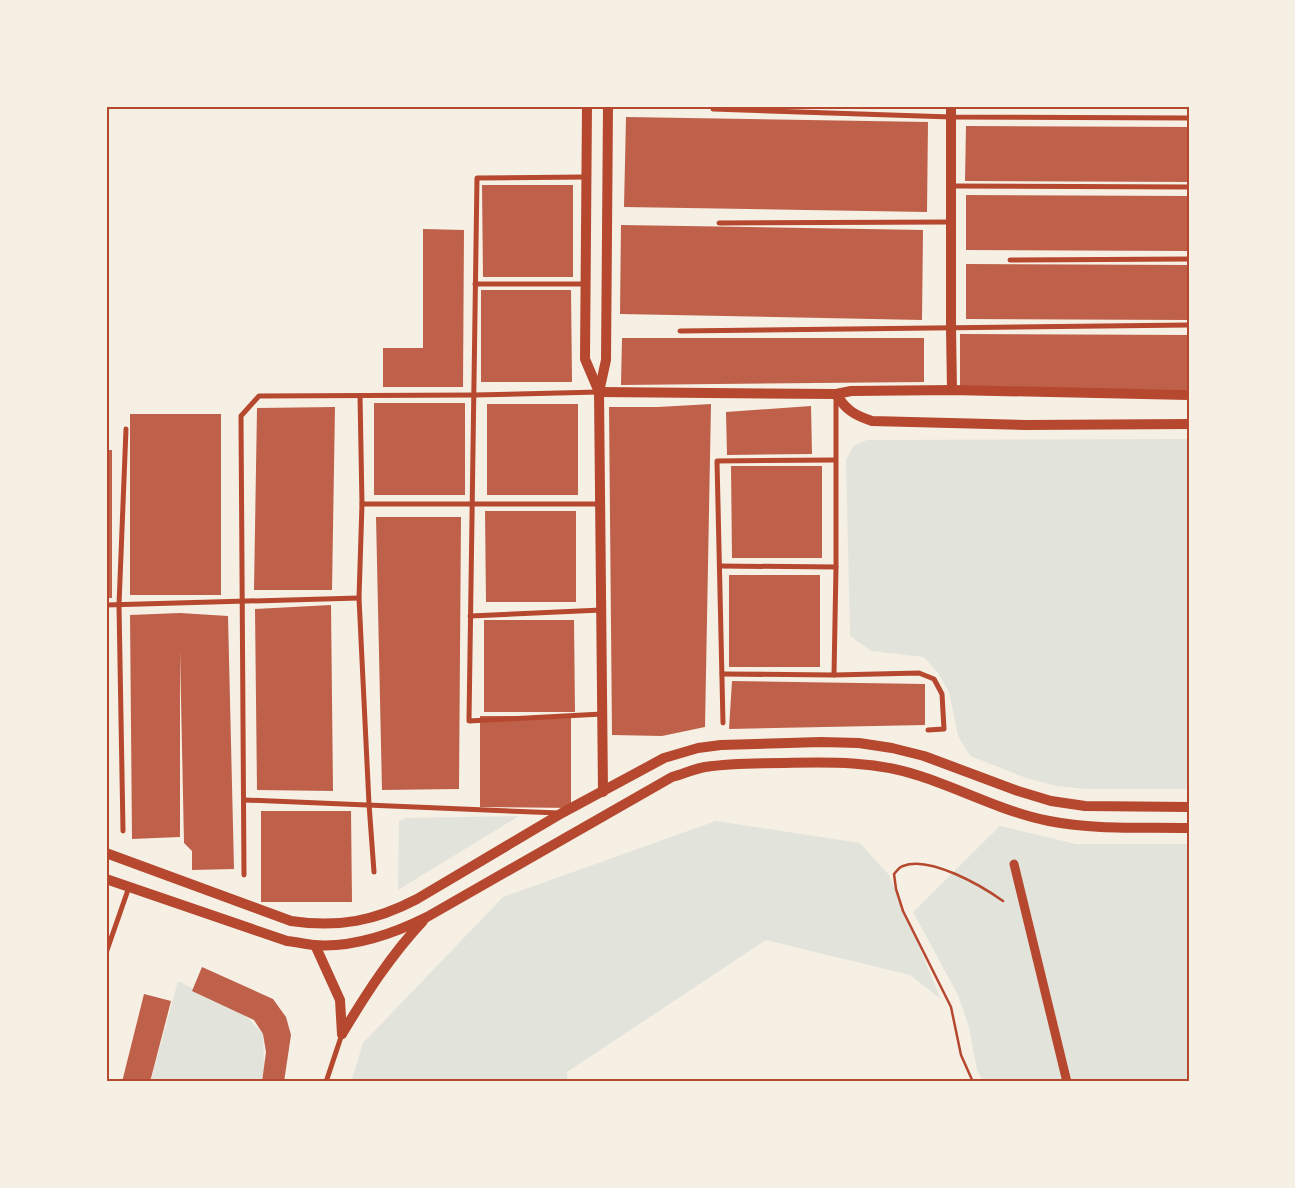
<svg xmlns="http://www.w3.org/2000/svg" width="1295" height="1188" font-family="Cabin,sans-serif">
<rect width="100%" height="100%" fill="#f6efe4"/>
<g fill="#e2e4dc">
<path d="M1189 439V789H1087L1057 786 1026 778 970 756 958 736 949 692 938 673 924 657 871 651 850 636 846 460 853 446 867 440Z"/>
<path d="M519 816 398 890 399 821 406 818Z"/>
<path d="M716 821 860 843 889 875 941 999 910 975 766 940 567 1072 568 1082H351L363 1043 503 897Z"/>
<path d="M1000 826 1076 844H1189V1082H983L977 1070 969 1027 958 995 913 912Z"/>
<path d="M178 981 246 1016 263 1034 264 1067 262 1082H152V1076Z"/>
</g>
<g fill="#bf614a">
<path d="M626 117 928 122 927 212 624 207Z"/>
<path d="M966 126 1189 127V182L965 181Z"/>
<path d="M482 185H573V277H483Z"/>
<path d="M966 195 1189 196V251L966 250Z"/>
<path d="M621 225 923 230 922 320 620 314Z"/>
<path d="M423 229 464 230 463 387H383V348H423Z"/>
<path d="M966 264 1189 265V320L966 319Z"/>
<path d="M481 290H571L572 382H481Z"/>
<path d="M960 334 1189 335V390L960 389Z"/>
<path d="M622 338H924V382L621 385Z"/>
<rect x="374" y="403" width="91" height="92"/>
<rect x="487" y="404" width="91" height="91"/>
<path d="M711 404 705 727 662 736 612 735 609 407H658Z"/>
<path d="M811 406 812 454 727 455 726 412Z"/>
<path d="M335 407 332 590H254L257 408Z"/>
<rect x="130" y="414" width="91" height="181"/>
<rect x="106" y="450" width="6" height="148"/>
<path d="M731 466H822V558H732Z"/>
<path d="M485 511H576V602H486Z"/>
<path d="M376 517H461L459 789 382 790Z"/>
<rect x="729" y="575" width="91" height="92"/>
<path d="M331 605 333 791 257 790 255 609Z"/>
<path d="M180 613 228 616 234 869 192 870V851L184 843 180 651V837L132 839 130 615Z"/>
<path d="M484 620H574L575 712H484Z"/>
<path d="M732 681 925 684V725L729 729Z"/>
<path d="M480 716H571V808L480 807Z"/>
<path d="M261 811H351L352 902H261Z"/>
<path d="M202 967 273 999 286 1017 291 1035 284 1082H262L266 1052 263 1034 254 1020 192 991Z"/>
<path d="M144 994 171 1001 150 1082H122Z"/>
</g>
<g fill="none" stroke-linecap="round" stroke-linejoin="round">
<path stroke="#b5482f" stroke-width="2.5" d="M973 1082 961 1055 951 1007 903 911 896 889 894 874C897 871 899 867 903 866 929 855 982 886 1003 901"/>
<g stroke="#b5482f" stroke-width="5">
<path d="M713 109 951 117 1189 118"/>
<path d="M586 177 477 178 469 721 602 714"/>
<path d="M951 186 1189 187"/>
<path d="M719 223 950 222"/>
<path d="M1010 260 1189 259"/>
<path d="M475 284H585"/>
<path d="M680 331 1189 325"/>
<path d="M360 396 362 504 359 598 369 804 374 872"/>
<path d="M836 397V567L834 675 919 673 934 679 942 694 944 729 928 730"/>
<path d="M362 504H600"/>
<path d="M720 566 836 567"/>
<path d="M106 605 359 598"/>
<path d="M470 616 601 610"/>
<path d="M722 674 834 675"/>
<path d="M723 723 717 461 835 460"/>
<path d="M245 800 559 813"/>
<path d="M123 831 119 605 126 429"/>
<path d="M244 875 241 416 259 396 474 395 599 392"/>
<path d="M106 953 129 887"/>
<path d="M326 1082 342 1034"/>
</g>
<path stroke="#b5482f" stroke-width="9" d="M1014 864 1067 1082"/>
<g stroke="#b5482f" stroke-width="10">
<path d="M587 106 585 359 599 392"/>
<path d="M951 106V328L952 390"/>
<path d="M599 392 836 394 851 391 952 390 1189 395"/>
<path d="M836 394C846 410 854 415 872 421L1025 425 1189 424"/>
<path d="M603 792 599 392 606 360 608 106"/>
<path d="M106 853 291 921C339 928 375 921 417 899L562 813 664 758 698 748 721 745 821 742 859 743 892 748 924 756 1018 791 1051 801 1085 806 1189 807"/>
<path d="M106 879 287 941C296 942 305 944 314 945 353 948 393 934 427 917L672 777C683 774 694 769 705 767 731 763 758 763 784 763 830 762 876 761 920 776 963 790 1004 812 1049 821 1095 830 1142 827 1189 828"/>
<path d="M315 945 340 1000 342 1034"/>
<path d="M342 1034C366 994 391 955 423 921"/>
</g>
</g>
<rect width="1295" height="1188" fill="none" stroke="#f6efe4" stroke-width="215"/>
<rect x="108" y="108" width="1080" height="972" fill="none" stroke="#b5482f" stroke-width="2"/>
</svg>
